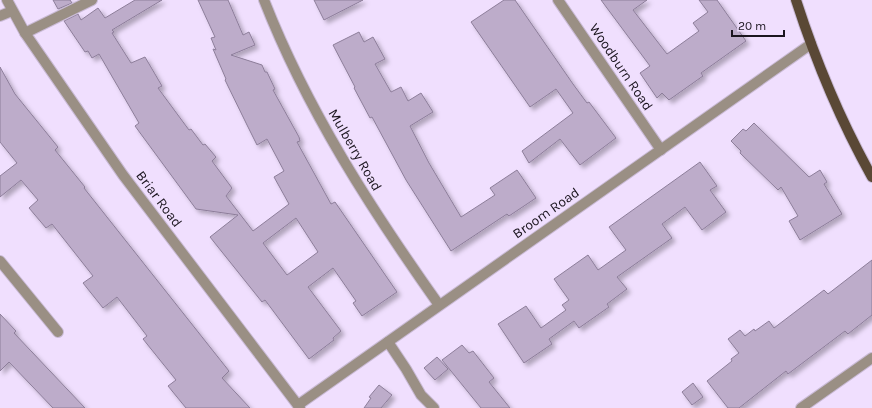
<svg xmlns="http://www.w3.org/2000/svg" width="872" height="408" font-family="Karla,sans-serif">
<defs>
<filter id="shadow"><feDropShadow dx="3.5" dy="3.5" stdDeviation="2" flood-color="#0004"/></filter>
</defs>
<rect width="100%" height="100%" fill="#f0dffe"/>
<g fill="#bdacca" stroke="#8d7e9a" fill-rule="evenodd" filter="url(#shadow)">
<path d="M53 0H70L72 3 58 9Z"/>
<path d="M135 0H162L112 30 114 32 112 33 131 63 145 57 162 86 158 88 189 130 191 129 203 145 205 144 216 157 212 161 232 188 226 196 253 231 289 204 274 177 284 171 267 139 257 145 247 125 225 80 226 79 213 49 216 50 211 38 215 37 198 0H228L243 35 249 32 255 45 231 55 262 65 265 72H267L275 89 273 90 299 137 300 141 297 142 331 204 335 202 397 292 362 316 353 303 356 301 333 268 308 287 341 331 333 338 334 340 309 359 265 300 262 302 210 237 238 215 196 209 135 126 139 123 99 54 92 58 88 51 85 52 64 21 78 14 81 20 98 8 105 18ZM296 218 318 252 287 275 263 243Z"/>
<path d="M314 0H363L324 20Z"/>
<path d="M504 0H515L573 84 587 103 589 102 616 138 580 165 560 139 529 163 522 151 573 113 556 89 530 107 471 22Z"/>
<path d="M601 0H647L633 10 667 54 699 31 693 23 708 12 699 0H717L746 41 701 73 703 76 669 100 662 93 657 98 640 73 650 66Z"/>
<path d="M359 32 364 42 373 37 385 59 375 64 391 92 401 87 408 101 421 93 433 112 410 126 429 163 461 217 495 195 490 188 517 170 536 198 509 216 507 214 451 251 406 180 372 117 370 118 354 88 355 87 333 45Z"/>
<path d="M0 67 15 94 58 147 55 150 85 187 84 188 229 371 222 378 250 408H186L168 386 176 380 143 339 147 336 117 297 103 308 83 283 93 276 52 224 46 228 29 208 38 200 21 180 0 197V176L17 163 0 142Z"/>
<path d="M754 123 809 177 820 170 827 182 824 184 842 214 800 240 789 221 798 216 781 187 778 190 740 153 741 151 731 141 743 129 746 131Z"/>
<path d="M700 162 717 186 710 190 726 212 702 230 685 207 662 224 672 238 617 277 627 289 607 304 609 307 579 328 574 321 549 339 552 344 524 363 498 324 526 306 541 328 566 310 562 305 569 300 554 279 588 255 598 270 626 250 609 227Z"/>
<path d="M872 260V315L848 334 845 331 788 374 786 371 739 408H728L707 381 732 361 731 359 739 353 728 339 740 330 745 336 754 329 755 331 769 321 774 328 824 290 828 294Z"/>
<path d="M0 314 16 331 14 333 85 408H53L9 362 0 371Z"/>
<path d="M462 345 469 353 473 351 494 378 489 382 510 408H481L442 360Z"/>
<path d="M437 357 448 369 435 380 424 368Z"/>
<path d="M693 383 703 397 692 405 682 392Z"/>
<path d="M379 385 392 395 381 408H364L371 398 369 397Z"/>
</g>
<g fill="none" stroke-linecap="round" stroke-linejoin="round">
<g stroke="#cabbd6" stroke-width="12">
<g id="minor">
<path d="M7 0 25 33 123 175 300 408"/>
<path d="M264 0C307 110 371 209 439 305"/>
<path d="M558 0 661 150"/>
<path d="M0 16 12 11"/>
<path d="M25 33 92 0"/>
<path d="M0 261 58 332"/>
<path d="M388 342 406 369 421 395 434 408"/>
<path d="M298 405 811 44"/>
<path d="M801 408 872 358"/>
</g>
</g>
<g stroke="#cabbd6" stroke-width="12">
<path id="major" d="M796 0C816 62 840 120 872 177"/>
</g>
<use href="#minor" stroke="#9a8f84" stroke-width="10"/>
<use href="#major" stroke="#5a4835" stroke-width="10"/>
</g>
<g text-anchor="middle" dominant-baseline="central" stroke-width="3" stroke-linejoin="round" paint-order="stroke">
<g font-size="14" fill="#1b151f" stroke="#f0dffe">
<text transform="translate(621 67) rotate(56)">Woodburn Road</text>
<text transform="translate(355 150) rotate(60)">Mulberry Road</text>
<text transform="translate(159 199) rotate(53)">Briar Road</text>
<text transform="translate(546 213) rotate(-35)">Broom Road</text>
</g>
</g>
<path d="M732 30v6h52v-6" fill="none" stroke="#1b151f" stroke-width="2"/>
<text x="738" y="30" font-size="12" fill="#1b151f" stroke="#f0dffe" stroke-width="3" paint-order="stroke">20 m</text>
</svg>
